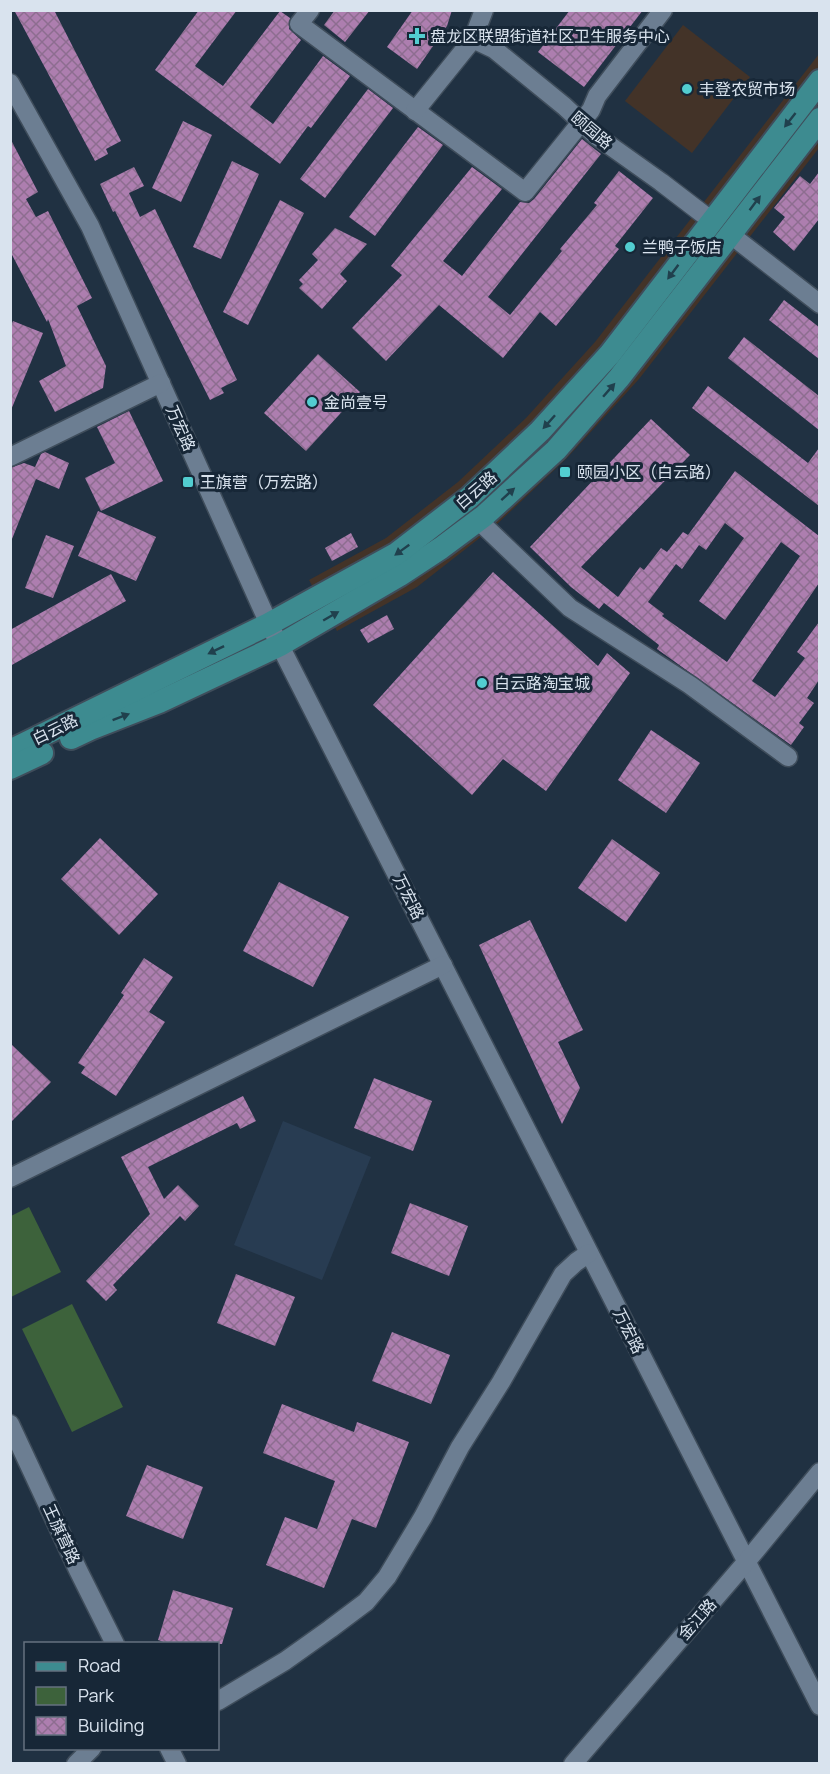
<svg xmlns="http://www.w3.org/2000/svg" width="830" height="1774" font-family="Manrope,'Noto Sans SC',sans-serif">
<defs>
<pattern id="building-cross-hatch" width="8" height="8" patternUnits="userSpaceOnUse" patternTransform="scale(1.5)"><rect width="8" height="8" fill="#ad7eaf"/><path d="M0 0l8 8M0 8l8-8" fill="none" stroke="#8d6d90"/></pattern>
</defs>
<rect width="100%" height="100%" fill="#203142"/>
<g fill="#433328">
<path d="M683 25 750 77 692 153 625 101Z"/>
<path d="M819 54V148L639 379 567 458 495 526 417 587 337 631 309 580 386 538 458 482 526 418 595 342Z"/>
</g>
<path fill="#283c52" d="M283 1121 371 1157 322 1280 234 1245Z"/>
<g fill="#3d623b">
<path d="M29 1207 61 1272 11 1297V1216Z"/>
<path d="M72 1304 123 1407 72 1432 22 1329Z"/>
</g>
<g fill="url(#building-cross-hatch)" fill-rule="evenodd">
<path d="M14 10H54L121 141 106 149 108 154 95 161Z"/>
<path d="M199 10H237L195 66 223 86 280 11 290 18 289 29 301 40 250 107 273 124 323 56 350 76 311 128 308 126 280 164 155 70Z"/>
<path d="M335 10H370L345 42 324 25Z"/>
<path d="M413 10H452L447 26 417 69 387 47Z"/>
<path d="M570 10H643L584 87 538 52Z"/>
<path d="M368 89 393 108 325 198 300 179Z"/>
<path d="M183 121 212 135 181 202 152 188Z"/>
<path d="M418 127 443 145 375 236 349 217Z"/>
<path d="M10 138 38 192 26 199 36 217 48 211 92 298 77 306 106 366 103 388 55 412 39 381 66 366 48 319 47 322 10 251Z"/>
<path d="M582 139 601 154 488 297 510 315 562 251 560 249 597 205 594 203 619 171 653 198 615 246 619 249 556 326 540 312 503 358 439 305 386 361 352 328 402 275 391 266 472 167 502 189 443 261 462 276 520 202 529 203 534 199Z"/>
<path d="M232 161 259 174 221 259 193 247Z"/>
<path d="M134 167 144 186 129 193 140 217 155 209 237 380 221 388 224 393 210 400 115 211 113 212 100 184Z"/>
<path d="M819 172V219L794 251 773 232 785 217 774 208 800 176 810 184Z"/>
<path d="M280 200 304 213 248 325 223 312Z"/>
<path d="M335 228 367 244 340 274 347 281 322 309 299 288 303 284 299 280 318 260 312 254Z"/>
<path d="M784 300 819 327V359L769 320Z"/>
<path d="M13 321 43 333 11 410 10 328Z"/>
<path d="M744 337 819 396V430L728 358Z"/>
<path d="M318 354 360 392 306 451 264 413Z"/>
<path d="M708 386 808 463 819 448V506L692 408Z"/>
<path d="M129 411 163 481 101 511 85 478 115 463 97 427Z"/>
<path d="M651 419 690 455 581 567 618 597 640 567 644 570 661 548 667 552 683 532 688 535 735 471 819 536V583L752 681 775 697 805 658 797 652 819 622V680L807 698 814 703 799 723 804 727 791 745 657 649 659 645 604 603 599 609 571 587 530 547ZM725 523 744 538 699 601 725 620 781 542 800 556 727 662 662 616 664 614 648 602 676 564 682 569 699 545 706 550Z"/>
<path d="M45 452 69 463 59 489 36 479 10 544V468L24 463 35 467 41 454Z"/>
<path d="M98 511 156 537 136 581 78 556Z"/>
<path d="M351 533 358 547 332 561 325 548Z"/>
<path d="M46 535 74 546 53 598 25 588Z"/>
<path d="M493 572 598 666 607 653 630 673 546 791 503 759 472 795 373 705Z"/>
<path d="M111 574 126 601 10 666V630Z"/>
<path d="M387 615 394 629 368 643 360 630Z"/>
<path d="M651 730 700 763 666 813 618 780Z"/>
<path d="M100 838 158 894 119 935 61 879Z"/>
<path d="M612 839 660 873 626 922 578 888Z"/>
<path d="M279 882 349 917 313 987 243 951Z"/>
<path d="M530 920 583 1030 558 1042 580 1088 562 1124 479 945Z"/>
<path d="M144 958 173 977 149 1012 165 1022 116 1096 81 1073 85 1067 78 1063 124 995 121 993Z"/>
<path d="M10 1043 51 1082 10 1123Z"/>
<path d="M374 1078 432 1101 413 1151 354 1128Z"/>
<path d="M243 1096 256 1121 240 1129 237 1123 148 1167 164 1199 178 1185 199 1206 185 1221 180 1216 113 1285 117 1290 106 1301 86 1281 150 1214 121 1157Z"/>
<path d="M410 1203 468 1226 449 1276 391 1253Z"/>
<path d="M236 1274 295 1297 275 1346 217 1323Z"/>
<path d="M392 1332 450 1355 431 1404 372 1381Z"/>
<path d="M282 1404 354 1432 357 1422 409 1442 376 1528 352 1519 324 1588 266 1565 285 1517 317 1529 335 1481 263 1453Z"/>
<path d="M147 1465 203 1487 183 1539 126 1516Z"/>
<path d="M173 1590 233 1608 222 1644H169L158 1640Z"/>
</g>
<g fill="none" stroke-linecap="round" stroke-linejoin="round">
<g stroke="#3f4d5b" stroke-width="21">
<g id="minor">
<path d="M310 10 299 24 525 192 591 110 597 96 663 10"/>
<path d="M473 39 494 49 564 106 595 135 661 182 712 221"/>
<path d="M10 83 90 226 269 624 820 1706"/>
<path d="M415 111 473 39 484 10"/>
<path d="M731 235 820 304"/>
<path d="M10 457 161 383"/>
<path d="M478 520 570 608 690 685 788 757"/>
<path d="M10 1178 443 965"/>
<path d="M10 1424 78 1570 115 1644"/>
<path d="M218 1701 285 1661 330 1629 366 1602 387 1577 423 1517 460 1447 501 1382 563 1274 576 1262 589 1253"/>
<path d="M169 1748 177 1764"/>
<path d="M76 1764 92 1748"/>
<path d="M573 1764 747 1561 820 1472"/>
</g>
</g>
<g stroke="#3f4d5b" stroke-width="26">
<g id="major">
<path d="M71 738 90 729 159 702 280 645 400 575 441 548 484 516 556 450 619 378 820 119"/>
<path d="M10 751 269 624 396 554 470 497 540 431 610 354 820 81"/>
<path d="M10 768 42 753"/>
</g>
</g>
<use href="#minor" stroke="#6c7e92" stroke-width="18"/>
<use href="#major" stroke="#3d8b90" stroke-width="22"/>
</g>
<defs><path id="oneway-solid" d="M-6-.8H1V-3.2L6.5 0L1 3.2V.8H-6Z" transform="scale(1.5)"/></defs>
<g fill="#20404d">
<use href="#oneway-solid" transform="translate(790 120) rotate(128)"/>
<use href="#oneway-solid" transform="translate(755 203) rotate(-53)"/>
<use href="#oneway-solid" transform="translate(673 272) rotate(127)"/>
<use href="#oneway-solid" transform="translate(609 390) rotate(-49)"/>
<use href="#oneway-solid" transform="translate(549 422) rotate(132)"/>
<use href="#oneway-solid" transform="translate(508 494) rotate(-42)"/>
<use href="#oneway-solid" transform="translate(402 550) rotate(144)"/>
<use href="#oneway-solid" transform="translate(331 616) rotate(-30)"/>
<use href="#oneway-solid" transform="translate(216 650) rotate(154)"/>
<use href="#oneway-solid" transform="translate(121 717) rotate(-21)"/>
</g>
<g fill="#52cdd0" stroke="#172737" stroke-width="2">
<path d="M414 27h6v6h6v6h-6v6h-6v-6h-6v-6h6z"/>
<circle cx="687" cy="89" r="6"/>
<circle cx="630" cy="247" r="6"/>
<circle cx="312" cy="402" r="6"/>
<rect x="559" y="466" width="12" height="12" rx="3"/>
<rect x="182" y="476" width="12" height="12" rx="3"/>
<circle cx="482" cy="683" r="6"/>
</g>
<g text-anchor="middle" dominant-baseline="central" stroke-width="6" stroke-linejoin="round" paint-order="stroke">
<g font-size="16" fill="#d9e3ee" stroke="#172737" text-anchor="start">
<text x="430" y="36">盘龙区联盟街道社区卫生服务中心</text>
<text x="699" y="89">丰登农贸市场</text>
<text x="642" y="247">兰鸭子饭店</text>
<text x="324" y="402">金尚壹号</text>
<text x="577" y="472">颐园小区（白云路）</text>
<text x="200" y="482">王旗营（万宏路）</text>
<text x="494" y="683">白云路淘宝城</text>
</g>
<g font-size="16" fill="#d9e3ee" stroke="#172737">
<text transform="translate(592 130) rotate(40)">颐园路</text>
<text transform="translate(181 428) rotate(66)">万宏路</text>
<text transform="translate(476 490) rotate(-41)">白云路</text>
<text transform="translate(55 729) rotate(-26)">白云路</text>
<text transform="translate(409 897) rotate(63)">万宏路</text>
<text transform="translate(629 1331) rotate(63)">万宏路</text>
<text transform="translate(62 1534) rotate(65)">王旗营路</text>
<text transform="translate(697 1619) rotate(-49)">金江路</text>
</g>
</g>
<rect width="830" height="1774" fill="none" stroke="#d9e3ee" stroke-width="24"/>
<rect x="24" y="1642" width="195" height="108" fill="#172737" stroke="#657280" stroke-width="1.5"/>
<rect x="36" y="1662" width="30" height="9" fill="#3d8b90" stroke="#657280" stroke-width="1.5"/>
<text x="78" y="1672" font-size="18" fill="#d9e3ee">Road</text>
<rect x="36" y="1687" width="30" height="18" fill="#3d623b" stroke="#657280" stroke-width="1.5"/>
<text x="78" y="1702" font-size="18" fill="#d9e3ee">Park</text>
<rect x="36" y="1717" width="30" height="18" fill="url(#building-cross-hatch)" stroke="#657280" stroke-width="1.5"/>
<text x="78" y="1732" font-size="18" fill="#d9e3ee">Building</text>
</svg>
